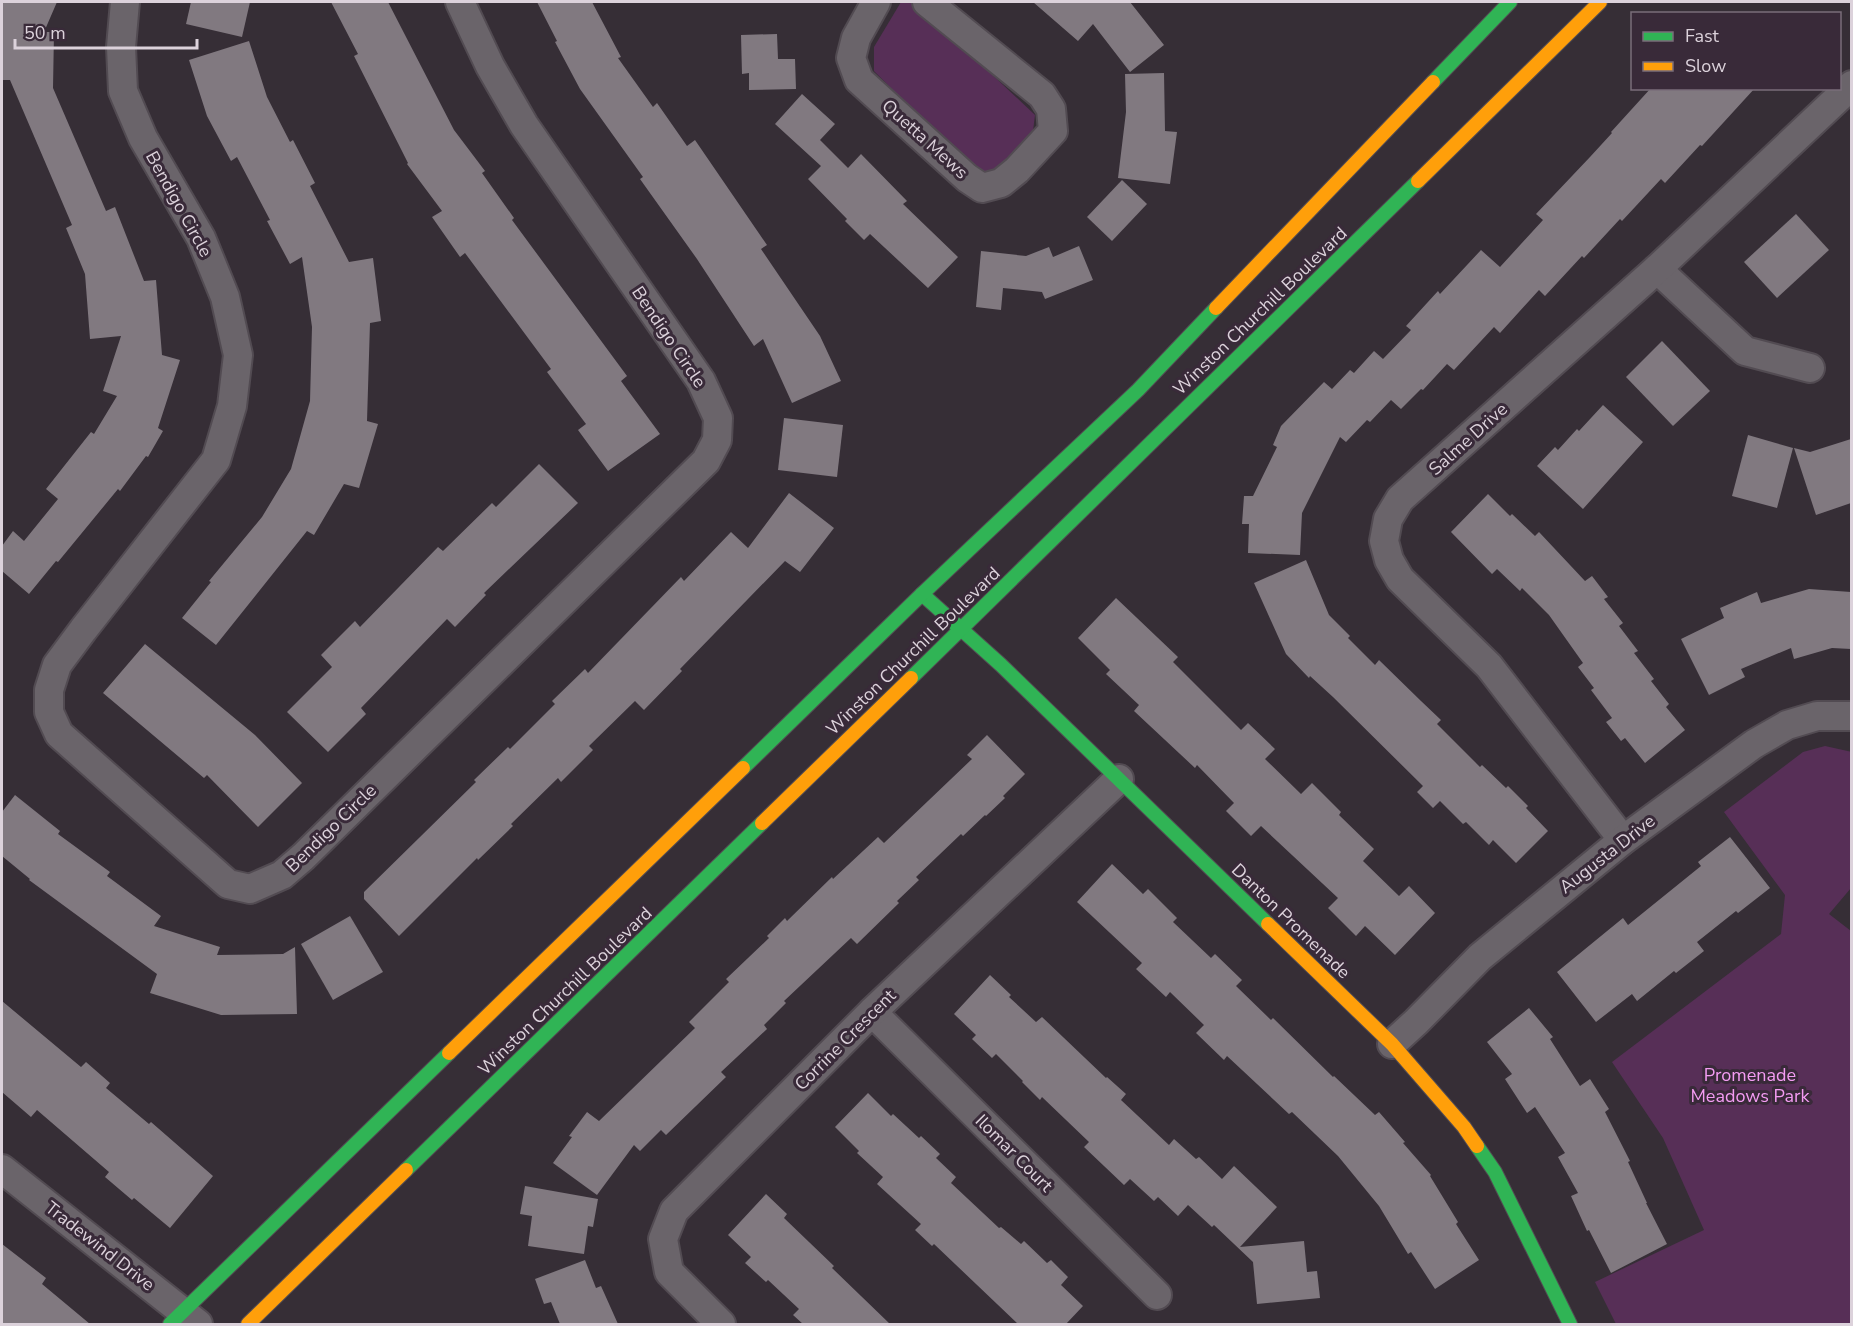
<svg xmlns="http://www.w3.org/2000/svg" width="1853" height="1326" font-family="'Nunito Sans',sans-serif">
<rect width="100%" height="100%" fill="#362e36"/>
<g fill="#572f57">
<path d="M901 2H915L1035 115 1032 139 993 173 974 171 874 71V47Z"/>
<path d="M1825 746 1852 752 1851 888 1829 914 1851 931V1324H1616L1595 1282 1704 1230 1663 1138 1612 1062 1781 934 1785 895 1724 812 1803 752Z"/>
</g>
<g fill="#817980">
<path d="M2 2H57L44 32H54L53 88 106 211 115 207 144 281 156 280 162 355 180 360 158 428 163 431 148 457 146 456 120 491 118 489 58 562 56 561 29 594 2 571V546L13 531 24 541 58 499 46 489 91 432 94 434 117 396 103 391 121 336 90 339 85 274 66 228 72 225 10 80H2Z"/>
<path d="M191 2H250L242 37 186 24Z"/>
<path d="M331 2H388L454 130 485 171 482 173 514 218 512 220 627 376 621 381 660 434 608 471 578 430 586 424 547 372 551 369 465 253 460 257 432 217 442 211 407 164 408 163 354 56 358 54Z"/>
<path d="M537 2H592L621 57 618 58 653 107 657 103 687 146 695 140 767 245 761 249 820 336 841 381 792 403 763 339 754 346 697 259 640 179 643 177 580 89 555 42 557 41Z"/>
<path d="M1033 2H1130L1164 45 1130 72 1093 24 1078 41Z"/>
<path d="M777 34 778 59H795L796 89 749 90V73L742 74 741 35Z"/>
<path d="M249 41 267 97 290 142 293 140 315 183 310 186 349 262 373 258 381 321 370 323 367 421 378 424 359 488 344 484 314 535 307 531 216 645 182 618 211 582 209 581 262 517 291 469 310 401 312 327 302 257 290 264 267 221 270 220 237 157 231 161 207 116 189 60Z"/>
<path d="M1164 73 1165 131 1177 132 1170 184 1118 178 1126 112 1125 74Z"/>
<path d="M1651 88H1755L1702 146 1700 145 1665 183 1661 179 1622 221 1620 219 1584 258 1582 256 1545 296 1539 290 1500 333 1494 327 1454 370 1447 364 1423 390 1421 389 1401 409 1391 400 1370 422 1367 420 1346 442 1340 437 1302 513 1300 555 1248 553 1249 524H1242L1244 496H1253L1277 447 1273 445 1281 426 1324 382 1332 389 1350 370 1354 373 1374 351 1383 359 1411 330 1406 326 1438 291 1440 294 1481 250 1500 267 1543 220 1536 214 1590 157 1612 133 1611 132Z"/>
<path d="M802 94 835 124 820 140 848 168 861 154 907 201 903 204 958 257 928 288 870 234 864 240 845 221 847 219 808 179 821 166 775 124Z"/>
<path d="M1122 180 1147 204 1112 241 1087 217Z"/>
<path d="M1796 214 1829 250 1777 298 1744 262Z"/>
<path d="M1079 246 1093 280 1045 299 1042 292 1003 288 1001 310 976 307 981 251 1026 256 1049 247 1053 257Z"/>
<path d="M1662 341 1710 391 1673 426 1626 377Z"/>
<path d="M1603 405 1643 442 1583 509 1537 466 1555 447 1558 450 1577 429 1579 431Z"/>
<path d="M784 418 843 425 837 477 778 470Z"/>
<path d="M1748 435 1793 448 1777 508 1732 496Z"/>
<path d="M1851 439V503L1816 515 1794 448 1810 452Z"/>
<path d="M539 464 578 503 484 593 486 595 455 627 447 619 361 708 366 714 328 752 287 712 332 667 321 655 355 621 360 627 438 547 443 551 492 503 496 507Z"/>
<path d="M789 493 834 528 800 572 785 561 680 669 682 671 644 710 635 701 589 746 593 750 561 782 558 778 511 824 513 826 478 860 477 858 399 936 364 899V892L476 782 474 780 508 747 510 749 555 704 552 701 585 669 588 673 681 577 684 581 731 532 748 548Z"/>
<path d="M1488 494 1510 516 1512 514 1535 536 1539 532 1585 581 1592 576 1608 597 1604 599 1623 623 1619 626 1638 651 1634 653 1654 679 1651 681 1669 704 1666 707 1685 730 1645 763 1625 738 1621 741 1606 722 1612 718 1591 690 1594 688 1578 667 1583 663 1549 615 1522 588 1520 591 1497 569 1492 574 1451 532Z"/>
<path d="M1306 560 1329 615 1350 636 1348 638 1375 665 1379 660 1421 701 1441 720 1437 724 1480 767 1482 765 1506 788 1508 786 1528 806 1526 808 1548 831 1516 863 1493 840 1489 845 1466 822 1463 824 1440 801 1433 808 1417 792 1423 786 1333 697 1310 676 1309 678 1286 654 1254 583Z"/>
<path d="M1809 589 1851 592V649L1832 648 1794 659 1791 648 1741 669 1745 677 1709 695 1681 639 1724 618 1720 608 1757 592 1761 603Z"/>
<path d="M1116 598 1178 657 1173 662 1241 730 1248 723 1275 749 1265 759 1301 794 1312 783 1341 812 1339 815 1374 849 1363 861 1399 896 1409 886 1435 913 1395 955 1365 926 1356 936 1328 908 1338 898 1261 826 1251 836 1226 811 1234 803 1197 765 1195 768 1134 711 1139 705 1106 674 1110 670 1078 638Z"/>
<path d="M145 644 255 735 302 783 258 827 207 775 204 778 103 693Z"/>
<path d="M987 735 1025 774 1003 796 1005 798 986 816 985 815 963 836 961 834 916 877 919 880 897 901 899 903 857 944 851 938 784 1001 786 1003 764 1025 767 1029 721 1072 726 1077 666 1135 661 1130 640 1151 634 1145 597 1195 553 1163 572 1137 569 1136 587 1112 599 1121 695 1028 689 1022 729 982 726 979 769 938 767 936 785 918 787 921 832 877 833 879 878 837 884 843 972 759 967 755Z"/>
<path d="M15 795 60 831 58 834 110 872 107 876 161 916 154 926 220 947 217 955 283 954 295 947 297 1014 221 1015 150 993 157 974 29 880 30 879 2 856V812Z"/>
<path d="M1730 837 1770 888 1738 913 1736 911 1697 942 1704 951 1676 973 1674 971 1637 1001 1632 994 1596 1022 1557 972 1623 918 1628 925 1701 866 1698 862Z"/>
<path d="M1112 864 1143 894 1148 889 1177 918 1173 922 1211 958 1215 954 1242 980 1236 986 1271 1020 1273 1018 1333 1077 1334 1076 1375 1115 1379 1112 1405 1142 1403 1143 1431 1175 1430 1176 1458 1222 1456 1224 1479 1260 1435 1289 1411 1252 1408 1254 1379 1206 1338 1156 1292 1112 1289 1114 1227 1056 1224 1060 1196 1033 1204 1025 1170 992 1166 997 1136 969 1142 963 1077 902Z"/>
<path d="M350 916 383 972 333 1000 301 944Z"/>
<path d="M990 975 1011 995 1009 997 1036 1022 1042 1017 1106 1078 1107 1077 1126 1094 1121 1100 1169 1145 1174 1139 1196 1159 1199 1157 1222 1179 1234 1166 1277 1207 1240 1247 1304 1241 1307 1272 1317 1271 1320 1298 1257 1304 1253 1262 1214 1225 1212 1227 1188 1205 1178 1216 1158 1197 1154 1201 1130 1179 1124 1185 1084 1147 1089 1142 1042 1097 1040 1100 1022 1082 1023 1081 996 1054 992 1058 972 1039 976 1035 954 1014Z"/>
<path d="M2 1001 81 1067 86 1062 110 1083 106 1088 149 1124 151 1122 213 1176 170 1228 134 1198 132 1200 105 1177 109 1172 37 1110 31 1117 2 1092Z"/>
<path d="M1529 1008 1553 1037 1550 1039 1580 1086 1590 1079 1609 1109 1605 1112 1630 1161 1628 1162 1647 1203H1646L1667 1244 1611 1273 1589 1230 1587 1231 1571 1196 1578 1193 1558 1157 1565 1153 1535 1107 1527 1113 1505 1079 1512 1074 1487 1042Z"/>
<path d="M868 1093 891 1116 893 1114 919 1138 921 1136 940 1154 936 1158 956 1177 951 1183 999 1228 1001 1227 1021 1244 1024 1241 1047 1263 1051 1260 1068 1277 1061 1285 1083 1306 1066 1324H1018L934 1244 932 1246 915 1230 921 1224 877 1184 883 1177 857 1153 859 1151 835 1127Z"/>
<path d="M525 1186 598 1199 593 1227 588 1226 584 1254 528 1246 532 1216 520 1214Z"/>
<path d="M766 1194 787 1214 784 1218 834 1266 832 1268 890 1324H803L793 1315 799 1309 768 1280 766 1282 745 1263 751 1257 728 1235Z"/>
<path d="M2 1244 46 1278 42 1284 90 1324H2Z"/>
<path d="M585 1260 596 1288 601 1286 618 1324H560L551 1302 544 1304 535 1279Z"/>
</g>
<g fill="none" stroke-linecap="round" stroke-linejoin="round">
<g stroke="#524b52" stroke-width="32">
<g id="street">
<path d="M125 2 121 47 123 91 143 138 201 238 225 297 238 355 232 406 216 460 83 630 57 665 49 690V712L59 734 228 884 250 889 282 875 303 857 706 461 717 440 718 418 701 381 524 125 490 66 460 2"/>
<path d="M876 2 856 38 851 58 859 80 967 178 982 188 1001 183 1017 170 1053 131 1051 109 1042 95 927 2"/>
<path d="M1657 269 1745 351 1810 368"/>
<path d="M1623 840 1489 666 1400 579 1389 560 1384 541 1388 519 1400 499 1657 269 1852 85"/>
<path d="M872 1012 1157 1295"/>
<path d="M1392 1044 1416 1022 1480 957 1623 840 1754 744 1787 725 1817 716H1852"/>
<path d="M2 1169 198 1324"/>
<path d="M721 1324 669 1272 663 1239 674 1211 872 1012 1119 779"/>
</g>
</g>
<g stroke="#524b52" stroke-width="16">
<g id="fast">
<path d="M1433 82 1510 2"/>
<path d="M922 594 1001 665 1268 924"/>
<path d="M911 678 1418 181"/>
<path d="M743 768 922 594 1138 390 1216 308"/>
<path d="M1477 1146 1495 1172 1570 1324"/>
<path d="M406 1170 762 823"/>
<path d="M170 1324 449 1053"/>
</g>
</g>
<g stroke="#524b52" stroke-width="16">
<g id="slow">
<path d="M1418 181 1600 2"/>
<path d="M1216 308 1433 82"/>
<path d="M762 823 911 678"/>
<path d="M1268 924 1392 1044 1464 1127 1477 1146"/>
<path d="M449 1053 743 768"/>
<path d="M248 1324 406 1170"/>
</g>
</g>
<use href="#street" stroke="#6a646a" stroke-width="28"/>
<use href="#fast" stroke="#30b455" stroke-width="14"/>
<use href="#slow" stroke="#ff9f0a" stroke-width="14"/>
</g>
<g text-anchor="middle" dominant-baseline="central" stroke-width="6" stroke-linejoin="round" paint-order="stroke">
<g font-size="18" fill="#dcd2db" stroke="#392a39">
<text transform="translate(925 139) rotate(42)">Quetta Mews</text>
<text transform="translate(179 204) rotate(61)">Bendigo Circle</text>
<text transform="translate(1260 311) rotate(-44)">Winston Churchill Boulevard</text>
<text transform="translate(669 337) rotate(56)">Bendigo Circle</text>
<text transform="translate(1468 439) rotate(-42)">Salme Drive</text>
<text transform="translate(913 651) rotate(-44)">Winston Churchill Boulevard</text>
<text transform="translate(331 828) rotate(-44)">Bendigo Circle</text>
<text transform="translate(1607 854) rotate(-38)">Augusta Drive</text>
<text transform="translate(1291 921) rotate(44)">Danton Promenade</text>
<text transform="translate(565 991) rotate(-44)">Winston Churchill Boulevard</text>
<text transform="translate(845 1040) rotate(-45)">Corrine Crescent</text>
<text transform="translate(1014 1153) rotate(45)">Ilomar Court</text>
<text transform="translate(100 1246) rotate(38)">Tradewind Drive</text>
</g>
<g font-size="18" fill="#f49cf3" stroke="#392a39">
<text x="1750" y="1075">Promenade<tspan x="1750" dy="21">Meadows Park</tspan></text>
</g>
</g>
<rect width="1853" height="1326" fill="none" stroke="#dcd2db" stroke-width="6"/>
<rect x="1631" y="12" width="210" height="78" fill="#392a39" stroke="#7a6d7a" stroke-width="1.5"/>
<rect x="1643" y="32" width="30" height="9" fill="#30b455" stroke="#7a6d7a" stroke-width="1.5"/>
<text x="1685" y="42" font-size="18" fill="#dcd2db">Fast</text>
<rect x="1643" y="62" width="30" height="9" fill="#ff9f0a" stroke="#7a6d7a" stroke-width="1.5"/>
<text x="1685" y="72" font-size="18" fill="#dcd2db">Slow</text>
<path d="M15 39v9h182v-9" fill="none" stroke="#dcd2db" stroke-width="3"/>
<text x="24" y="39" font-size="18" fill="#dcd2db" stroke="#392a39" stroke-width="4.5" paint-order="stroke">50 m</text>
</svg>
